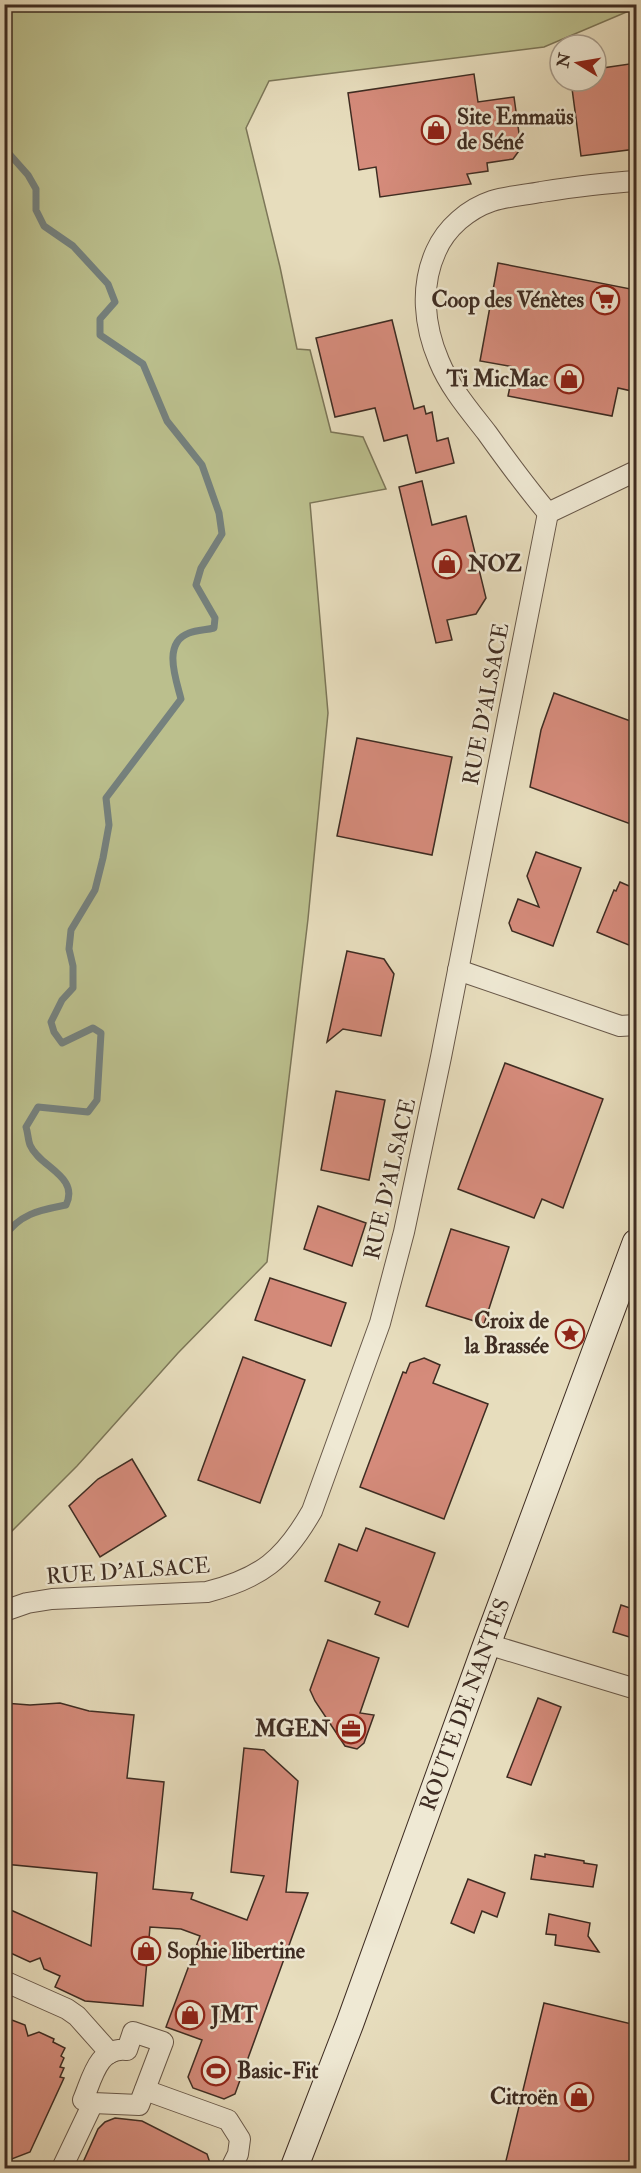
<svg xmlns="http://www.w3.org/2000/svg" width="641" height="2173" font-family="'IM FELL Double Pica',serif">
<rect width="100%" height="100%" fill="#e7ddbd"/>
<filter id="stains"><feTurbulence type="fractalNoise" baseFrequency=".00333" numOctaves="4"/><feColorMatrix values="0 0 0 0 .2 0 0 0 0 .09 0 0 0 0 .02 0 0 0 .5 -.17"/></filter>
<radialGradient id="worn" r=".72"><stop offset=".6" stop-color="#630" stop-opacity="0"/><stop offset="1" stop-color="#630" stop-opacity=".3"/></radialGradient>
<path fill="#bbbf8d" stroke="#7c7658" stroke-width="1.5" d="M5 4H636V8L544 47 269 81 246 128 280 267 297 349 310 350 331 432 363 437 386 489 310 503 328 713 308 919 267 1262 178 1353 77 1466 5 1538Z"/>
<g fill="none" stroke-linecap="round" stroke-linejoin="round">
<path stroke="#75817e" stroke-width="7" d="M4 148 28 175 36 189V210L44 226 73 246 108 284 115 302 100 319V335L143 364 167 421 202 465 219 513 222 534 201 568 196 585 215 618 214 628C206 630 197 630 189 633 162 643 176 679 181 699L106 798 109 825 103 858 95 890 71 930 69 949 73 966V988L62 1000 51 1022 54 1032 62 1043 93 1028 101 1033 97 1100 88 1112 38 1107 26 1127C28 1133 28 1140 30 1145 39 1167 80 1176 66 1205 41 1210 20 1213 4 1237"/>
</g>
<g fill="#d58b7b" stroke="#3e2c22" stroke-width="1.5">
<path d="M636 63V149L581 156 571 81H596V69Z"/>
<path d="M474 74 478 102 514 97 521 148 513 159 487 163 488 171 467 174 471 184 380 197 376 167 359 170 348 93Z"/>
<path d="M498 263 636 290V392L618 388 612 416 508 396 514 367 480 361Z"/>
<path d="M392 320 414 409 424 406 426 414 432 412 437 441 448 438 454 463 416 473 407 435 384 441 375 408 335 417 316 338Z"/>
<path d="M422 481 432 525 466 516 486 598 476 614 447 620 452 640 436 643 399 487Z"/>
<path d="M554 693 636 723V826L530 787 541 730Z"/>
<path d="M357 738 452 757 432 855 337 836Z"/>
<path d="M536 852 581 868 553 946 512 931 509 923 518 899 539 907 527 876Z"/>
<path d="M620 882 636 889V948L597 932 614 890 616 891Z"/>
<path d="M347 951 384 959 394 974 381 1036 343 1029 327 1042Z"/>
<path d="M505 1063 603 1099 563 1208 542 1199 534 1218 458 1189Z"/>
<path d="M336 1091 385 1100 369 1180 321 1170Z"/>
<path d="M318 1206 366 1223 352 1266 304 1249Z"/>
<path d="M451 1229 509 1247 484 1324 426 1306Z"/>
<path d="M270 1278 346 1303 331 1346 255 1320Z"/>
<path d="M243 1357 305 1380 260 1503 198 1480Z"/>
<path d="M424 1358 440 1365 433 1383 488 1404 444 1519 360 1487 403 1372 406 1373 410 1363Z"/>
<path d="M132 1459 166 1516 100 1557 69 1506 98 1479Z"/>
<path d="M366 1528 435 1553 408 1627 375 1614 380 1602 325 1581 339 1544 357 1551Z"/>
<path d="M621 1605 636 1610V1639L613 1632Z"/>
<path d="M328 1640 379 1658 360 1713 374 1715 364 1743 357 1749 345 1746 315 1701 310 1690Z"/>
<path d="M538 1698 561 1707 531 1785 507 1777Z"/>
<path d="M4 1703 30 1705 60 1703 89 1711 134 1715 127 1778 164 1782 153 1889 193 1893 191 1899 247 1920 264 1876 231 1872 244 1748 264 1750 298 1781 286 1892 308 1893 235 2094 224 2099 193 2088 188 2077 202 2040 166 2027 200 1936 181 1929 150 1927 143 2006 85 2001 55 1987 60 1976 44 1969 40 1958 30 1962 4 1950V1907L91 1946 97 1873 4 1864Z"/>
<path d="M545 1854 584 1861V1863L597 1865 593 1887 531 1879 535 1855 545 1857Z"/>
<path d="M468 1879 505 1893 497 1917 482 1911 474 1933 451 1923Z"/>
<path d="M549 1914 590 1923 588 1936 599 1952 555 1945 556 1935 546 1934Z"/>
<path d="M544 2003 636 2025V2169H504Z"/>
<path d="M4 2017 25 2025 28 2036 39 2032 54 2039 53 2042 65 2048 61 2056 64 2058 60 2067 64 2068 60 2077 64 2078 30 2152 4 2162Z"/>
<path d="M115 2118 142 2121 207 2154 212 2169H80L98 2129 105 2122Z"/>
</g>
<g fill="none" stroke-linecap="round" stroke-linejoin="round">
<g stroke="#685849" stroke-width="22">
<g id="minor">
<path d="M548 513C526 487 507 461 487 433 470 411 450 388 439 361 424 326 420 286 436 251 446 228 468 209 492 201 508 196 525 195 541 192 573 187 604 183 636 181"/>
<path d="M548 513 636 471"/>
<path d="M458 970 620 1026 636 1025"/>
<path d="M4 1611 27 1603 52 1599 207 1592C261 1578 284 1560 312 1511L380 1323 404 1232 441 1057 548 513"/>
<path d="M487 1644 636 1689"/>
<path d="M4 1981 67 2009 77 2016 110 2053"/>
<path d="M133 2032 163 2042 139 2105 93 2103 83 2100C92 2079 98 2046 127 2050Z"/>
<path d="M145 2090 228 2120 240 2139 238 2154 231 2168"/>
<path d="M62 2168 93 2103"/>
</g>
</g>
<g stroke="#3e2c22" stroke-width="29">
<g id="secondary">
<path id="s1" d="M294 2168 350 2023 487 1644 636 1243"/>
</g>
</g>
<use href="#minor" stroke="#efe9d4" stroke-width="20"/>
<use href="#secondary" stroke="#efe9d4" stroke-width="27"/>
</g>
<defs>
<g id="shop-ring" transform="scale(1.5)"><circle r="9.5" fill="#efe9d4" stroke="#8f2418" stroke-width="1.5"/><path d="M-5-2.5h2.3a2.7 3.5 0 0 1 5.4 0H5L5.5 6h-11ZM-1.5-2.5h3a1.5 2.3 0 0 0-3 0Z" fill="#8f2418"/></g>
<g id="supermarket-ring" transform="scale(1.5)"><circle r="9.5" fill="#efe9d4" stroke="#8f2418" stroke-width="1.5"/><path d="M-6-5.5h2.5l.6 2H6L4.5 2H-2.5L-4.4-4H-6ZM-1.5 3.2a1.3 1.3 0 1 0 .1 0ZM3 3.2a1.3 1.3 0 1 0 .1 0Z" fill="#8f2418"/></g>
<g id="sight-ring" transform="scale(1.5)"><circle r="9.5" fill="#efe9d4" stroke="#8f2418" stroke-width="1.5"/><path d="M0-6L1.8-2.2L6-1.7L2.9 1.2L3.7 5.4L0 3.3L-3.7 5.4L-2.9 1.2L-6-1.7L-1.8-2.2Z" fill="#8f2418"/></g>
<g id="office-ring" transform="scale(1.5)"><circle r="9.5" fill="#efe9d4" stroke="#8f2418" stroke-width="1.5"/><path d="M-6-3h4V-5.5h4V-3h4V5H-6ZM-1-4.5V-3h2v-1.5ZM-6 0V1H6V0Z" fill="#8f2418"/></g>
<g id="stadium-ring" transform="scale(1.5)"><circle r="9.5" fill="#efe9d4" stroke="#8f2418" stroke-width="1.5"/><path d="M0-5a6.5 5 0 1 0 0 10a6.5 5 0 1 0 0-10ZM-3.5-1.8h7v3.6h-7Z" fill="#8f2418"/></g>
</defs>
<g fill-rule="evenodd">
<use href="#shop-ring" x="436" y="130"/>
<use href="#supermarket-ring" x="605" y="300"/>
<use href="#shop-ring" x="569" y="379"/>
<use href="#shop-ring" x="447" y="564"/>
<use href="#sight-ring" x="570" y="1334"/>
<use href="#office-ring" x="351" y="1729"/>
<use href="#shop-ring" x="146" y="1951"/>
<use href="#shop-ring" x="190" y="2015"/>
<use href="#stadium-ring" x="216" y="2071"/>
<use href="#shop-ring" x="579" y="2097"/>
</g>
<g text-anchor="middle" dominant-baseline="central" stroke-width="5" stroke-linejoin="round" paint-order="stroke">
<g font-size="22" font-weight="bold" fill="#3e2c22" stroke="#efe9d4" text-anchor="start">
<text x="457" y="117">Site Emmaüs<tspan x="457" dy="25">de Séné</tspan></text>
<text x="584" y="300" text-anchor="end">Coop des Vénètes</text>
<text x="548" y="379" text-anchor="end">Ti MicMac</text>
<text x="468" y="564">NOZ</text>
<text x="549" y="1321" text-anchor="end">Croix de<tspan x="549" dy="25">la Brassée</tspan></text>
<text x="330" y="1729" text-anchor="end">MGEN</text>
<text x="167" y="1951">Sophie libertine</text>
<text x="211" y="2015">JMT</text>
<text x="237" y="2071">Basic-Fit</text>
<text x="558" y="2097" text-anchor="end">Citroën</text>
</g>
<g font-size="22" fill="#3e2c22" stroke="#efe9d4">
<text transform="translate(486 704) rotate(-79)">RUE D'ALSACE</text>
<text transform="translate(390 1179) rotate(-77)">RUE D'ALSACE</text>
<text transform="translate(128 1571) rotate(-4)">RUE D'ALSACE</text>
<text stroke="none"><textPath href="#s1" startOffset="494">ROUTE DE NANTES</textPath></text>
</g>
</g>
<rect width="641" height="2173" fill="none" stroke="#e7ddbd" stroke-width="24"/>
<rect x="6" y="6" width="629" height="2161" fill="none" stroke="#3e2c22" stroke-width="3"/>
<rect x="12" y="12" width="617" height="2149" fill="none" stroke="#3e2c22" stroke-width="1.5"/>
<g transform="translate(578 63) rotate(281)"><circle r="28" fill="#efe9d4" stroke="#a89d8d" stroke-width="1.5"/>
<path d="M0-4.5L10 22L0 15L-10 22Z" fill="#8f2418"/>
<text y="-9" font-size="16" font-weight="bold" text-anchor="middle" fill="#3e2c22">N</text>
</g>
<rect width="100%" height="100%" filter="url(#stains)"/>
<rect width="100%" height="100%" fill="url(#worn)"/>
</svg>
